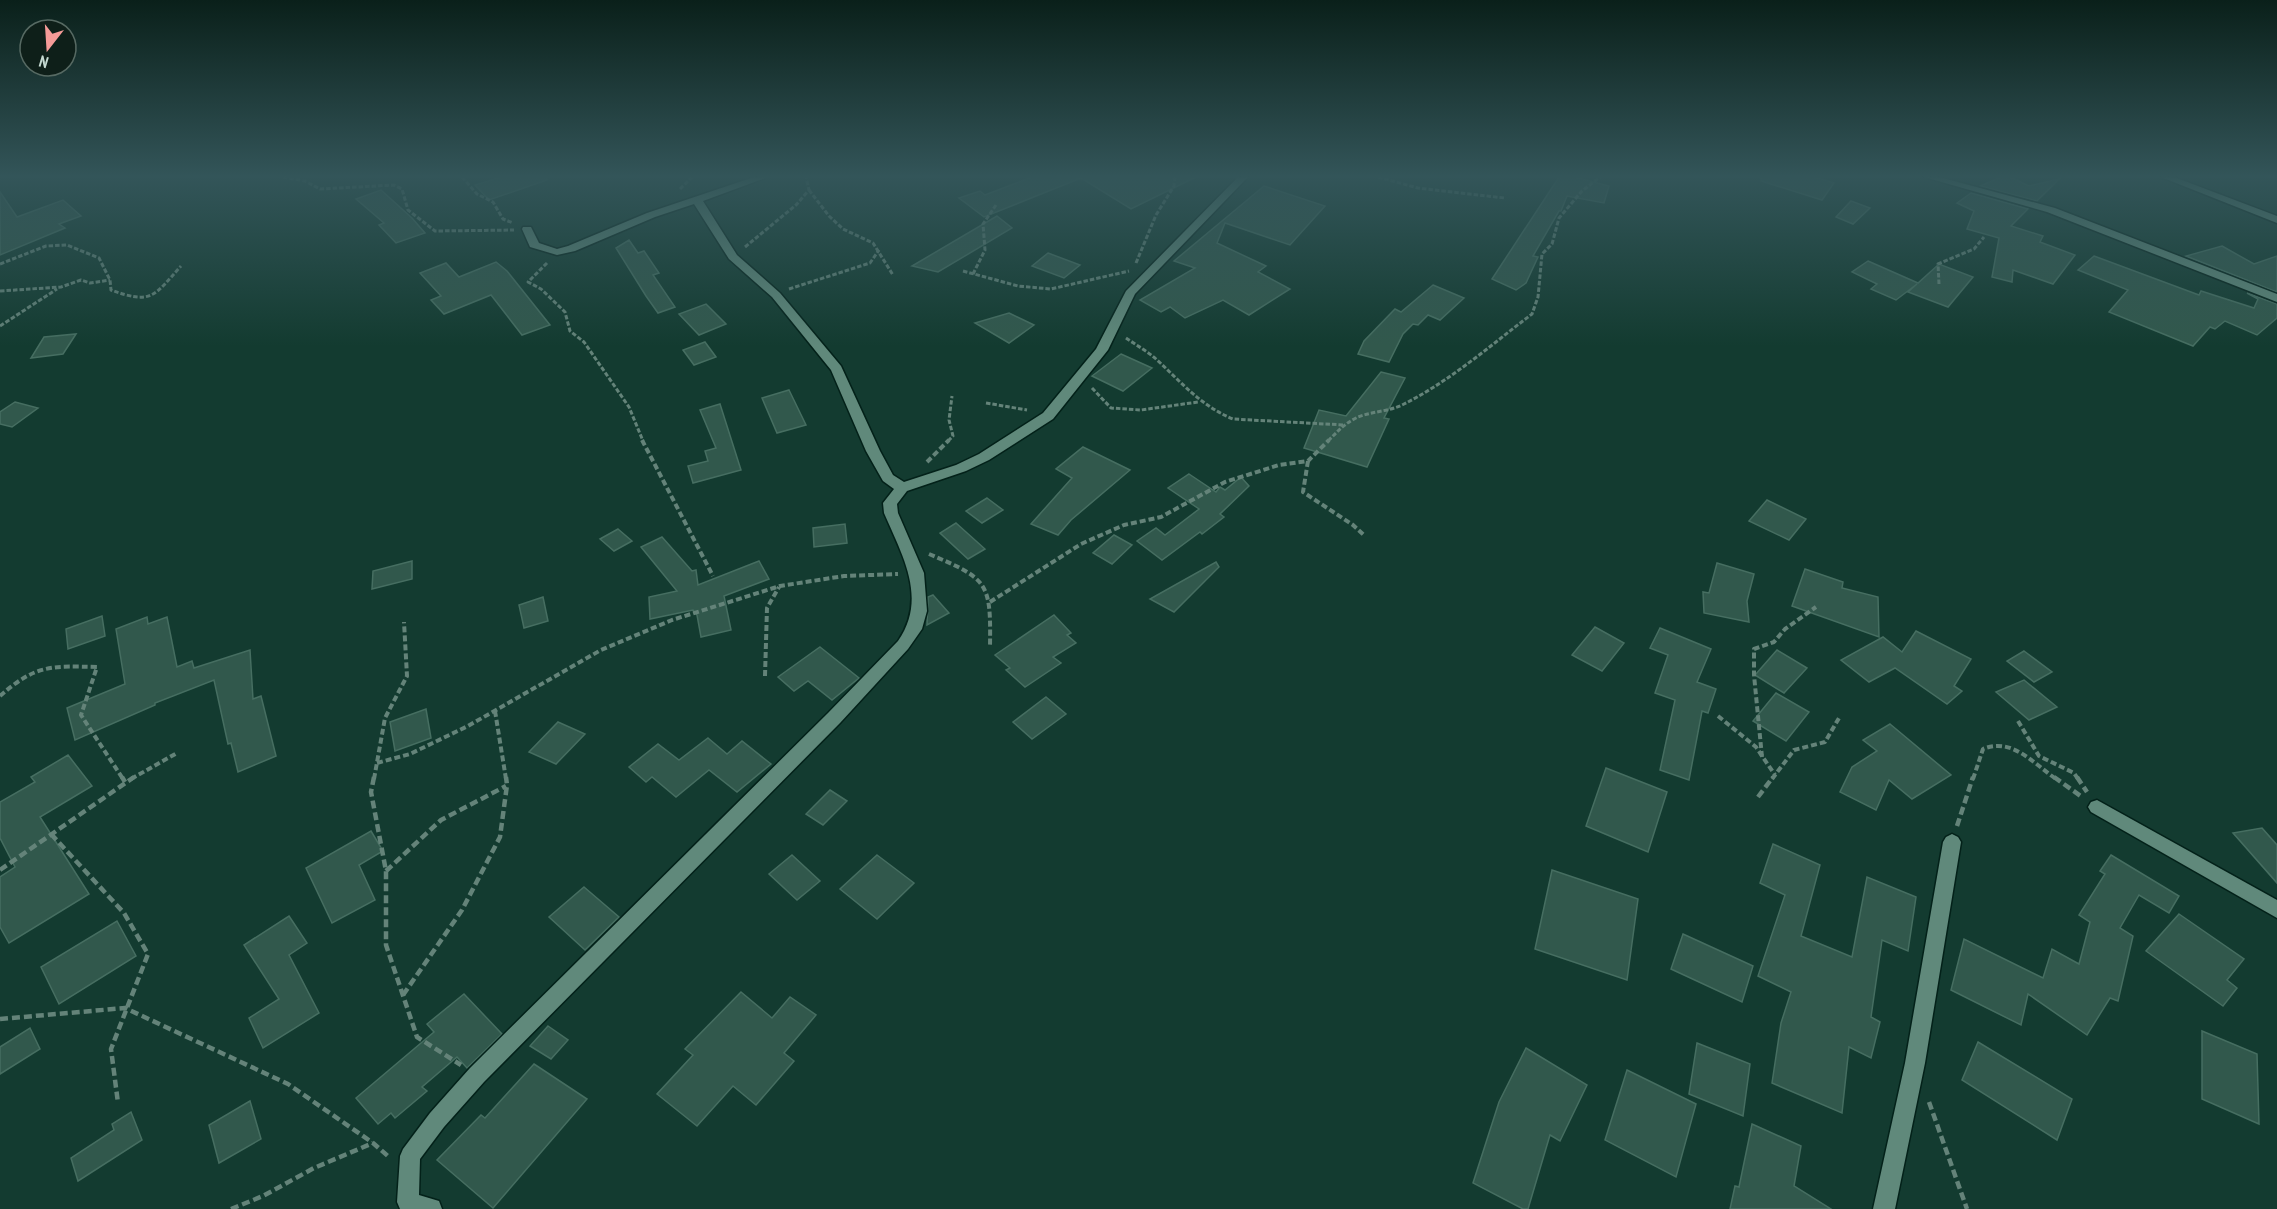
<svg xmlns="http://www.w3.org/2000/svg" width="2277" height="1209" font-family="'PT Sans Narrow',sans-serif">
<rect width="100%" height="100%" fill="#133b30"/>
<g fill="#31584c" stroke="#466e61" stroke-width="1.5">
<path d="M501 177H547V180L489 200 475 185Z"/>
<path d="M1032 177H1196L1131 209 1081 178 984 217 959 198 980 191 985 195Z"/>
<path d="M1559 177H1574L1609 186 1604 203 1567 196 1561 211H1559L1533 256 1538 257 1526 283 1516 290 1492 279Z"/>
<path d="M1761 177H1814L1834 183 1822 200 1761 181Z"/>
<path d="M2001 177H2010L2029 186 2059 179 2037 201 1980 186Z"/>
<path d="M1264 186 1325 206 1290 245 1225 223 1217 243 1266 266 1258 272 1290 289 1249 315 1223 300 1185 318 1170 307 1161 312 1140 300 1195 268 1174 261Z"/>
<path d="M381 190 412 218 425 233 396 243 379 225 384 223 356 199Z"/>
<path d="M0 192 17 217 63 200 81 216 59 224 65 228 0 255Z"/>
<path d="M1971 193 2028 209 2011 226 2043 236 2040 242 2075 255 2053 284 2013 270 2012 282 1992 277 1999 238 1967 229 1974 211 1957 203Z"/>
<path d="M1851 201 1870 208 1853 224 1836 217Z"/>
<path d="M997 216 1012 228 938 272 912 266Z"/>
<path d="M629 240 638 253 644 251 659 273 653 275 675 307 658 313 646 296 616 248Z"/>
<path d="M2222 246 2254 264 2277 256V292L2186 256Z"/>
<path d="M1048 253 1080 265 1064 278 1032 266Z"/>
<path d="M2094 256 2199 295 2201 291 2254 308 2258 299 2247 293 2277 304V318L2257 335 2225 321 2215 329 2210 327 2193 346 2109 312 2128 290 2078 270Z"/>
<path d="M1868 261 1918 283 1939 264 1973 277 1948 307 1908 292 1917 284 1896 300 1871 289 1877 284 1852 272Z"/>
<path d="M496 262 507 271 550 325 522 335 491 295 444 314 431 300 441 296 420 273 446 263 459 277Z"/>
<path d="M1433 285 1464 298 1440 320 1428 315 1418 325 1413 324 1403 334 1389 362 1358 354 1364 341 1395 309 1401 312Z"/>
<path d="M706 304 726 324 699 335 679 314Z"/>
<path d="M1009 313 1034 325 1009 343 975 323Z"/>
<path d="M76 334 63 354 31 358 44 337Z"/>
<path d="M705 342 716 357 694 365 683 350Z"/>
<path d="M1121 354 1152 368 1123 391 1092 376Z"/>
<path d="M1381 372 1405 378 1384 418 1389 419 1367 467 1304 448 1319 410 1346 416Z"/>
<path d="M789 390 806 425 777 433 762 398Z"/>
<path d="M15 402 38 408 12 427 0 424V412Z"/>
<path d="M720 404 741 470 693 483 688 466 708 461 705 451 716 448 700 410Z"/>
<path d="M1083 447 1130 470 1071 520 1058 535 1031 524 1072 478 1056 469Z"/>
<path d="M1189 474 1216 492 1220 487 1225 490 1241 477 1249 486 1220 514 1224 517 1202 534 1200 532 1162 560 1137 541 1156 528 1165 535 1199 509 1168 488Z"/>
<path d="M987 498 1003 510 982 523 966 511Z"/>
<path d="M1767 500 1806 519 1789 540 1749 521Z"/>
<path d="M956 523 985 549 968 559 940 533Z"/>
<path d="M845 524 847 543 814 547 813 528Z"/>
<path d="M618 529 632 541 614 551 600 539Z"/>
<path d="M1114 535 1132 545 1112 564 1093 553Z"/>
<path d="M662 537 692 571 696 570 698 585 759 561 769 579 724 596 731 630 701 637 697 615 693 610 650 619 649 597 677 591 641 547Z"/>
<path d="M412 561V579L372 589 373 571Z"/>
<path d="M1216 562 1219 567 1174 612 1150 599Z"/>
<path d="M1717 563 1754 574 1747 601 1749 622 1704 613 1703 592 1709 593Z"/>
<path d="M1805 569 1843 582 1842 588 1878 597 1879 637 1792 606Z"/>
<path d="M933 595 949 613 927 625 928 597Z"/>
<path d="M543 597 548 621 524 628 519 605Z"/>
<path d="M1054 615 1071 633 1067 635 1076 643 1053 657 1061 663 1025 687 1006 670 1010 668 995 655Z"/>
<path d="M102 616 105 636 68 649 66 629Z"/>
<path d="M147 617 148 624 167 617 177 667 192 661 194 668 250 650 253 699 261 696 276 756 238 772 231 743 228 744 214 680 155 703V705L75 740 67 708 125 684 116 629Z"/>
<path d="M1595 627 1624 643 1602 671 1572 655Z"/>
<path d="M1660 628 1711 649 1697 682 1716 689 1708 713 1702 711 1689 780 1660 770 1675 700 1655 693 1668 655 1650 648Z"/>
<path d="M1916 631 1971 659 1954 686 1962 691 1947 704 1895 668 1869 682 1841 660 1883 637 1902 652Z"/>
<path d="M820 647 859 678 832 700 808 681 794 691 778 677Z"/>
<path d="M1777 650 1807 668 1784 693 1755 675Z"/>
<path d="M2024 651 2052 672 2034 682 2007 661Z"/>
<path d="M2024 680 2057 707 2029 720 1996 692Z"/>
<path d="M1776 693 1809 712 1786 741 1753 721Z"/>
<path d="M1046 697 1066 714 1032 739 1013 722Z"/>
<path d="M426 709 431 738 395 751 390 722Z"/>
<path d="M558 722 585 734 556 764 529 752Z"/>
<path d="M1890 724 1951 775 1912 799 1889 780 1876 810 1840 792 1852 767 1877 751 1863 740Z"/>
<path d="M708 738 727 754 742 741 771 764 737 792 709 770 676 797 652 777 646 782 629 767 658 744 679 760Z"/>
<path d="M68 755 92 786 40 817 89 894 9 943 0 927V877L15 867 0 838V802L35 782 31 777Z"/>
<path d="M1606 768 1667 792 1648 852 1586 826Z"/>
<path d="M830 790 847 801 823 825 806 814Z"/>
<path d="M2262 828 2277 845V883L2233 833Z"/>
<path d="M371 831 383 851 359 865 375 900 332 923 306 868Z"/>
<path d="M1773 844 1820 865 1801 936 1852 957 1867 877 1916 897 1908 951 1882 940 1871 1017 1880 1022 1871 1058 1849 1047 1842 1113 1772 1083 1781 1023 1791 992 1758 976 1785 895 1760 883Z"/>
<path d="M792 855 820 881 797 900 769 874Z"/>
<path d="M877 855 914 883 877 919 840 889Z"/>
<path d="M2111 855 2179 896 2169 913 2139 895 2120 928 2133 936 2118 1001 2110 998 2087 1035 2028 994 2021 1025 1951 990 1964 939 2043 978 2052 949 2079 964 2090 922 2079 915 2105 874 2100 871Z"/>
<path d="M1552 870 1638 899 1627 980 1535 949Z"/>
<path d="M584 887 619 917 585 950 549 917Z"/>
<path d="M2179 914 2244 959 2227 980 2237 988 2223 1006 2146 951Z"/>
<path d="M289 916 307 943 289 955 319 1013 263 1048 249 1018 279 999 244 945Z"/>
<path d="M117 921 136 956 59 1004 41 967Z"/>
<path d="M1683 934 1753 966 1742 1002 1671 969Z"/>
<path d="M741 992 772 1018 790 997 816 1015 784 1053 794 1061 756 1105 733 1086 697 1126 657 1094 693 1055 685 1049Z"/>
<path d="M464 994 502 1034 467 1068 457 1057 422 1087 427 1091 395 1118 391 1113 378 1124 356 1098 434 1032 427 1024Z"/>
<path d="M548 1026 568 1040 551 1059 530 1046Z"/>
<path d="M30 1028 40 1049 0 1074V1047Z"/>
<path d="M2202 1031 2257 1054 2259 1124 2202 1099Z"/>
<path d="M1978 1042 2072 1099 2057 1140 1962 1080Z"/>
<path d="M1697 1043 1750 1064 1743 1116 1689 1094Z"/>
<path d="M1526 1048 1587 1085 1560 1141 1550 1135 1528 1209H1523L1473 1183 1499 1102Z"/>
<path d="M534 1064 587 1099 493 1208 437 1160 481 1115 485 1118Z"/>
<path d="M1627 1070 1696 1104 1676 1177 1605 1140Z"/>
<path d="M250 1101 261 1139 219 1163 209 1125Z"/>
<path d="M131 1112 142 1140 78 1181 71 1158 114 1130 112 1124Z"/>
<path d="M1752 1124 1801 1146 1794 1186 1831 1209H1730L1735 1186 1739 1187Z"/>
</g>
<g fill="none" stroke-linecap="round" stroke-linejoin="round">
<g stroke="#032119" stroke-width="3">
<g id="street">
<path d="M754 177H768L703 201 737 255 780 293 841 366 880 451 893 475 904 482 956 465 979 454 1043 413 1096 349 1126 291 1238 177H1248L1135 294 1108 350 1053 419 989 460 966 471 907 491 897 504 898 513 924 573 927 611 922 629 908 649 840 723 484 1082 444 1127 420 1159 419 1195 439 1201 442 1209H400L397 1202 400 1156 403 1149 430 1113 470 1068 828 713 898 641C928 598 902 555 884 513L883 503 894 489 883 481 866 451 831 370 772 297 729 259 694 204 655 217 575 251 557 255 530 247 522 229 523 227H531L539 243 557 249 568 246 647 213Z"/>
<path d="M1924 177H1939L2055 208 2277 294V302L2047 212Z"/>
<path d="M2161 177H2174L2277 216V223Z"/>
<path d="M2097 800 2277 900V918L2091 812 2088 807 2091 802Z"/>
<path d="M1952 834 1958 837 1961 842 1925 1063 1895 1209H1873L1905 1063 1943 842 1946 837Z"/>
</g>
</g>
<g stroke="#648379" stroke-width="3" stroke-dasharray="4.5 2" stroke-linecap="butt">
<path d="M283 177 305 181 320 189 394 185 402 189 408 210 435 231 514 230"/>
<path d="M462 177 477 194 493 202 503 219 513 223"/>
<path d="M1378 177 1418 188 1505 198"/>
<path d="M680 189 692 177"/>
<path d="M809 190 829 216 843 229 873 243 893 275"/>
<path d="M745 247 796 205 809 190 806 177"/>
<path d="M547 263 528 282 541 289 565 312 570 331 584 342 629 407 643 441"/>
<path d="M1136 263 1156 215 1174 186 1175 177"/>
<path d="M0 264 46 246 67 245 99 258 110 280 111 290C152 305 154 296 181 266"/>
<path d="M963 271 1018 286 1051 289 1129 271"/>
<path d="M973 274 985 250 983 224 996 205"/>
<path d="M1939 284 1938 264 1974 249 1984 237"/>
<path d="M789 289 870 263 879 250"/>
<path d="M0 291 61 287 81 280 90 283 110 280"/>
<path d="M0 326 57 289"/>
<path d="M1126 338C1136 345 1147 351 1156 359 1181 382 1201 406 1233 419L1344 425"/>
<path d="M1092 388 1111 408 1141 410 1198 402"/>
<path d="M986 403 1027 410"/>
<path d="M948 441 953 436 949 420 952 396"/>
<path d="M1328 441C1337 432 1344 424 1356 418 1371 411 1389 412 1404 404 1450 381 1491 345 1532 314L1538 297 1542 254 1552 244 1559 218 1582 191 1600 177"/>
</g>
<g stroke="#648379" stroke-width="4" stroke-dasharray="6 3" stroke-linecap="butt">
<path d="M642 440 713 576"/>
<path d="M1308 461 1303 492 1353 525 1365 536"/>
<path d="M927 462 949 440"/>
<path d="M929 554C988 579 991 582 990 646"/>
<path d="M990 602 1081 544 1124 525 1161 517 1225 482 1279 465 1308 461 1329 440"/>
<path d="M765 676 767 608 779 587"/>
<path d="M0 696C36 664 52 666 97 667L81 715 123 779"/>
<path d="M495 711 506 779"/>
<path d="M1718 716 1756 747 1775 775"/>
<path d="M2018 721 2039 756 2074 773 2078 779"/>
<path d="M1762 757 1754 675V649L1774 642 1785 629 1816 607"/>
<path d="M377 763 410 754 468 726 601 650 672 620 780 586 844 576 898 574"/>
<path d="M131 779 177 753"/>
<path d="M374 779 385 718 407 676 404 622"/>
<path d="M1772 779 1794 750 1825 742 1839 718"/>
<path d="M1973 779 1983 749C2012 737 2033 763 2056 779"/>
</g>
<g stroke="#648379" stroke-width="4.5" stroke-dasharray="8 4" stroke-linecap="butt">
<path d="M122 777 125 782"/>
<path d="M374 777 371 792 386 871V945L417 1037 461 1065"/>
<path d="M2054 777 2082 797"/>
<path d="M2077 777 2087 792"/>
<path d="M1758 797 1773 777"/>
<path d="M1957 826 1973 777"/>
<path d="M51 834 124 913 148 954 111 1049 118 1103"/>
<path d="M0 870 134 777"/>
<path d="M386 871 441 820 506 786"/>
<path d="M403 995 462 910 500 837 507 785 506 777"/>
<path d="M0 1019 125 1008 288 1084 373 1143 389 1157"/>
<path d="M1929 1102 1967 1209"/>
<path d="M231 1209 263 1196 314 1168 373 1143"/>
</g>
<use href="#street" fill="#60897b" fill-rule="evenodd"/>
</g>
<linearGradient id="sky" x2="0" y2="1"><stop stop-color="#0a201a"/><stop offset="0.51" stop-color="#335559"/><stop offset="1" stop-color="#335559" stop-opacity="0"/></linearGradient>
<rect width="2277" height="346" fill="url(#sky)"/>
<g transform="translate(48 48) rotate(197)"><circle r="28" fill="#0e1f19" stroke="#576a63" stroke-width="1.5"/>
<path d="M0-4.5L10 22L0 15L-10 22Z" fill="#f59b98"/>
<text y="-9" font-size="16" font-weight="bold" text-anchor="middle" fill="#c5dad2">N</text>
</g>
</svg>
